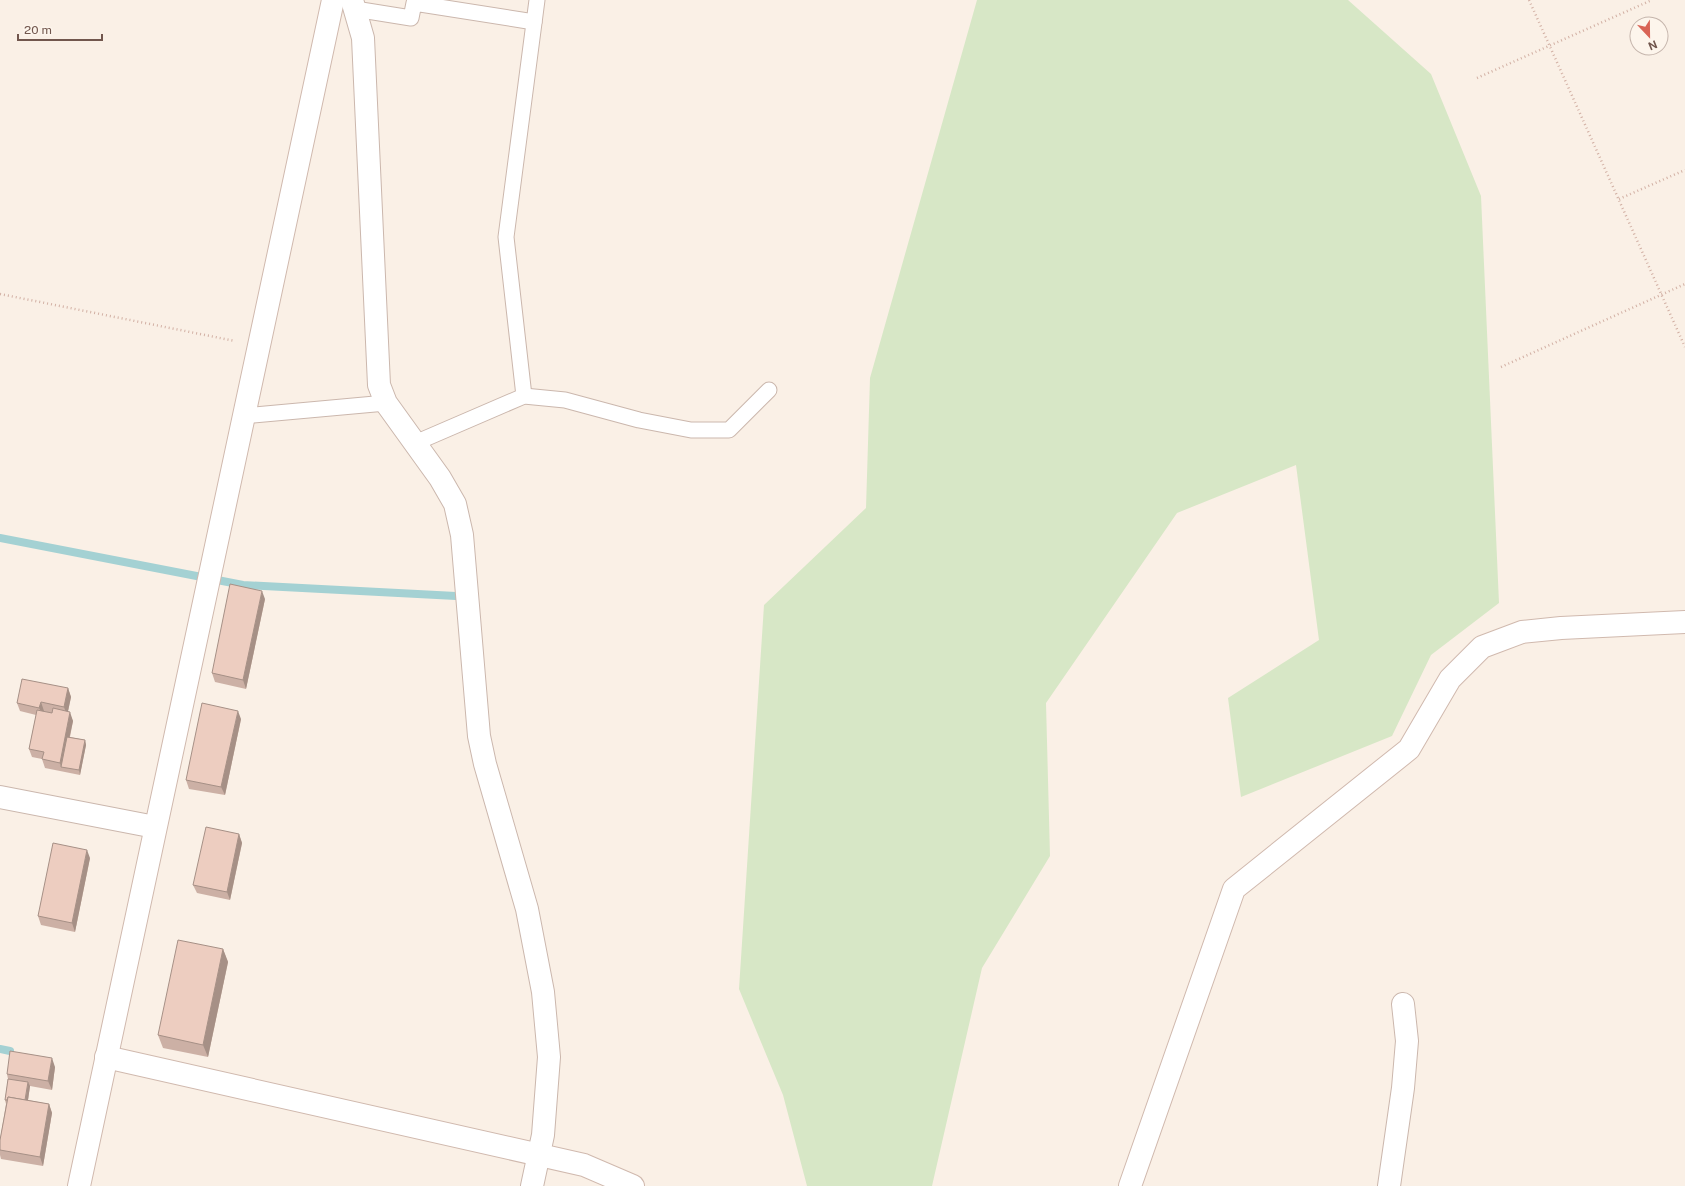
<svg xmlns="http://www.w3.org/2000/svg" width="1685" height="1186" font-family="'Public Sans',sans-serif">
<rect width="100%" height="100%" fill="#faf0e6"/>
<path fill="#d7e7c6" d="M977 0H1348L1431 74 1481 196 1499 603 1431 655 1392 736 1241 797 1228 698 1319 640 1296 465 1177 513 1046 703 1050 856 982 968 932 1186H807L783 1095 739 989 764 605 866 508 870 378Z"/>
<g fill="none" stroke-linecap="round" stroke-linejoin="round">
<g stroke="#a4d1d3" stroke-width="8">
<path d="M0 538 243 585 456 596"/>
<path d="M0 1049 10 1051"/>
</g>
<g stroke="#cbb7ad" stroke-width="17">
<g id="lane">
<path d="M355 9 411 18 414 3 534 22"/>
<path d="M524 396 506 237 537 0"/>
<path d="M243 416 386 403"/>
<path d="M415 443 524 396 565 400 639 420 691 430H729L769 390"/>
</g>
</g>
<g stroke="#cbb7ad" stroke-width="24">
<g id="street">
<path d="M352 0 363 38 379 385 386 403 440 478 455 504 462 535 479 736 485 764 527 909 543 992 549 1057 543 1135 532 1186"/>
<path d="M0 797 155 827"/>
<path d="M1389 1186 1403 1088 1407 1041 1403 1004"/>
</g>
</g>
<g stroke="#d0b9ae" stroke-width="24">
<g id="secondary">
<path d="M106 1057 584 1165 633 1186"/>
<path d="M79 1186 333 0"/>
<path d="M1130 1186 1234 889 1409 749 1450 679 1482 647 1522 632 1561 628 1685 622"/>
</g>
</g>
<g stroke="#d2b0a4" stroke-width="2.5" stroke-dasharray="1 3" stroke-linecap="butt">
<path d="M1529 0 1685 347"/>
<path d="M1477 78 1652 0"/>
<path d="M1619 199 1685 170"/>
<path d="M0 294 235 341"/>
<path d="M1501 367 1685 284"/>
</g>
<use href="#lane" stroke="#fff" stroke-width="15"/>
<use href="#street" stroke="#fff" stroke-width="22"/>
<use href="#secondary" stroke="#fff" stroke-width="22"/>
</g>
<g fill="#ccb0a5">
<path d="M265 599 246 689 215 682 212 673Z"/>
<path d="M68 688 71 697 68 711 73 721 70 737 85 740 86 745 80 775 45 768 42 759 32 757 29 749 36 715 20 711 17 703Z"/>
<path d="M241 719 225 795 189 789 186 780Z"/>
<path d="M239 834 242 843 230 900 197 893 193 885Z"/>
<path d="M90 858 75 932 41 925 38 916Z"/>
<path d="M223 949 228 962 208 1057 163 1048 158 1035Z"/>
<path d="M55 1067 52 1090 30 1086 28 1100 49 1104 52 1113 43 1166 1 1159 0 1155V1140L6 1104 5 1100 8 1079 7 1074Z"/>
</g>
<g fill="#a69086">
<path d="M262 591 265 599 246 689 243 680Z"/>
<path d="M68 688 71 697 67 716 64 707Z"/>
<path d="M41 702 44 711 43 716 39 708Z"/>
<path d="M238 711 241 719 225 795 221 787Z"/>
<path d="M70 712 73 721 63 767H61L60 763Z"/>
<path d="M85 740 86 745 80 775 79 770Z"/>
<path d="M239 834 242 843 230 900 227 892Z"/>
<path d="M87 850 90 858 75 932 72 923Z"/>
<path d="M223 949 228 962 208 1057 203 1045Z"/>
<path d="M52 1058 55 1067 52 1090 48 1081Z"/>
<path d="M28 1082 30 1086 27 1107 25 1103Z"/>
<path d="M49 1104 52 1113 43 1166 40 1157Z"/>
</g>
<g fill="#edcdc0" stroke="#a69086">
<path d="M230 584 262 591 243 680 212 673Z"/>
<path d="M22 679 68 688 64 707 41 702 39 708 17 703Z"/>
<path d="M202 703 238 711 221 787 186 780Z"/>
<path d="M53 708 70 712 60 763 42 759 44 752 29 749 37 710 52 713Z"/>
<path d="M67 737 85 740 79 770 61 767Z"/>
<path d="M206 827 239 834 227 892 193 885Z"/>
<path d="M53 843 87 850 72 923 38 916Z"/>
<path d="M178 940 223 949 203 1045 158 1035Z"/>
<path d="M10 1051 52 1058 48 1081 7 1074Z"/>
<path d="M8 1079 28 1082 25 1100 8 1097 7 1100H5Z"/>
<path d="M8 1097 49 1104 40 1157 0 1150V1140Z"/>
</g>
<g transform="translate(1649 36) rotate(158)"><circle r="19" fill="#fdf5ec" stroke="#c5b5ac"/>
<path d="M0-3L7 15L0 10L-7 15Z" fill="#d96456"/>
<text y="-6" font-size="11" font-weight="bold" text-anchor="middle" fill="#71564d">N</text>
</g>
<path d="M18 34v6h84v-6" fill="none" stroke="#71564d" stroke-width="2"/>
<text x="24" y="34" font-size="12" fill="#71564d" stroke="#fdf5ec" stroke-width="3" paint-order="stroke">20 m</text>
</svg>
